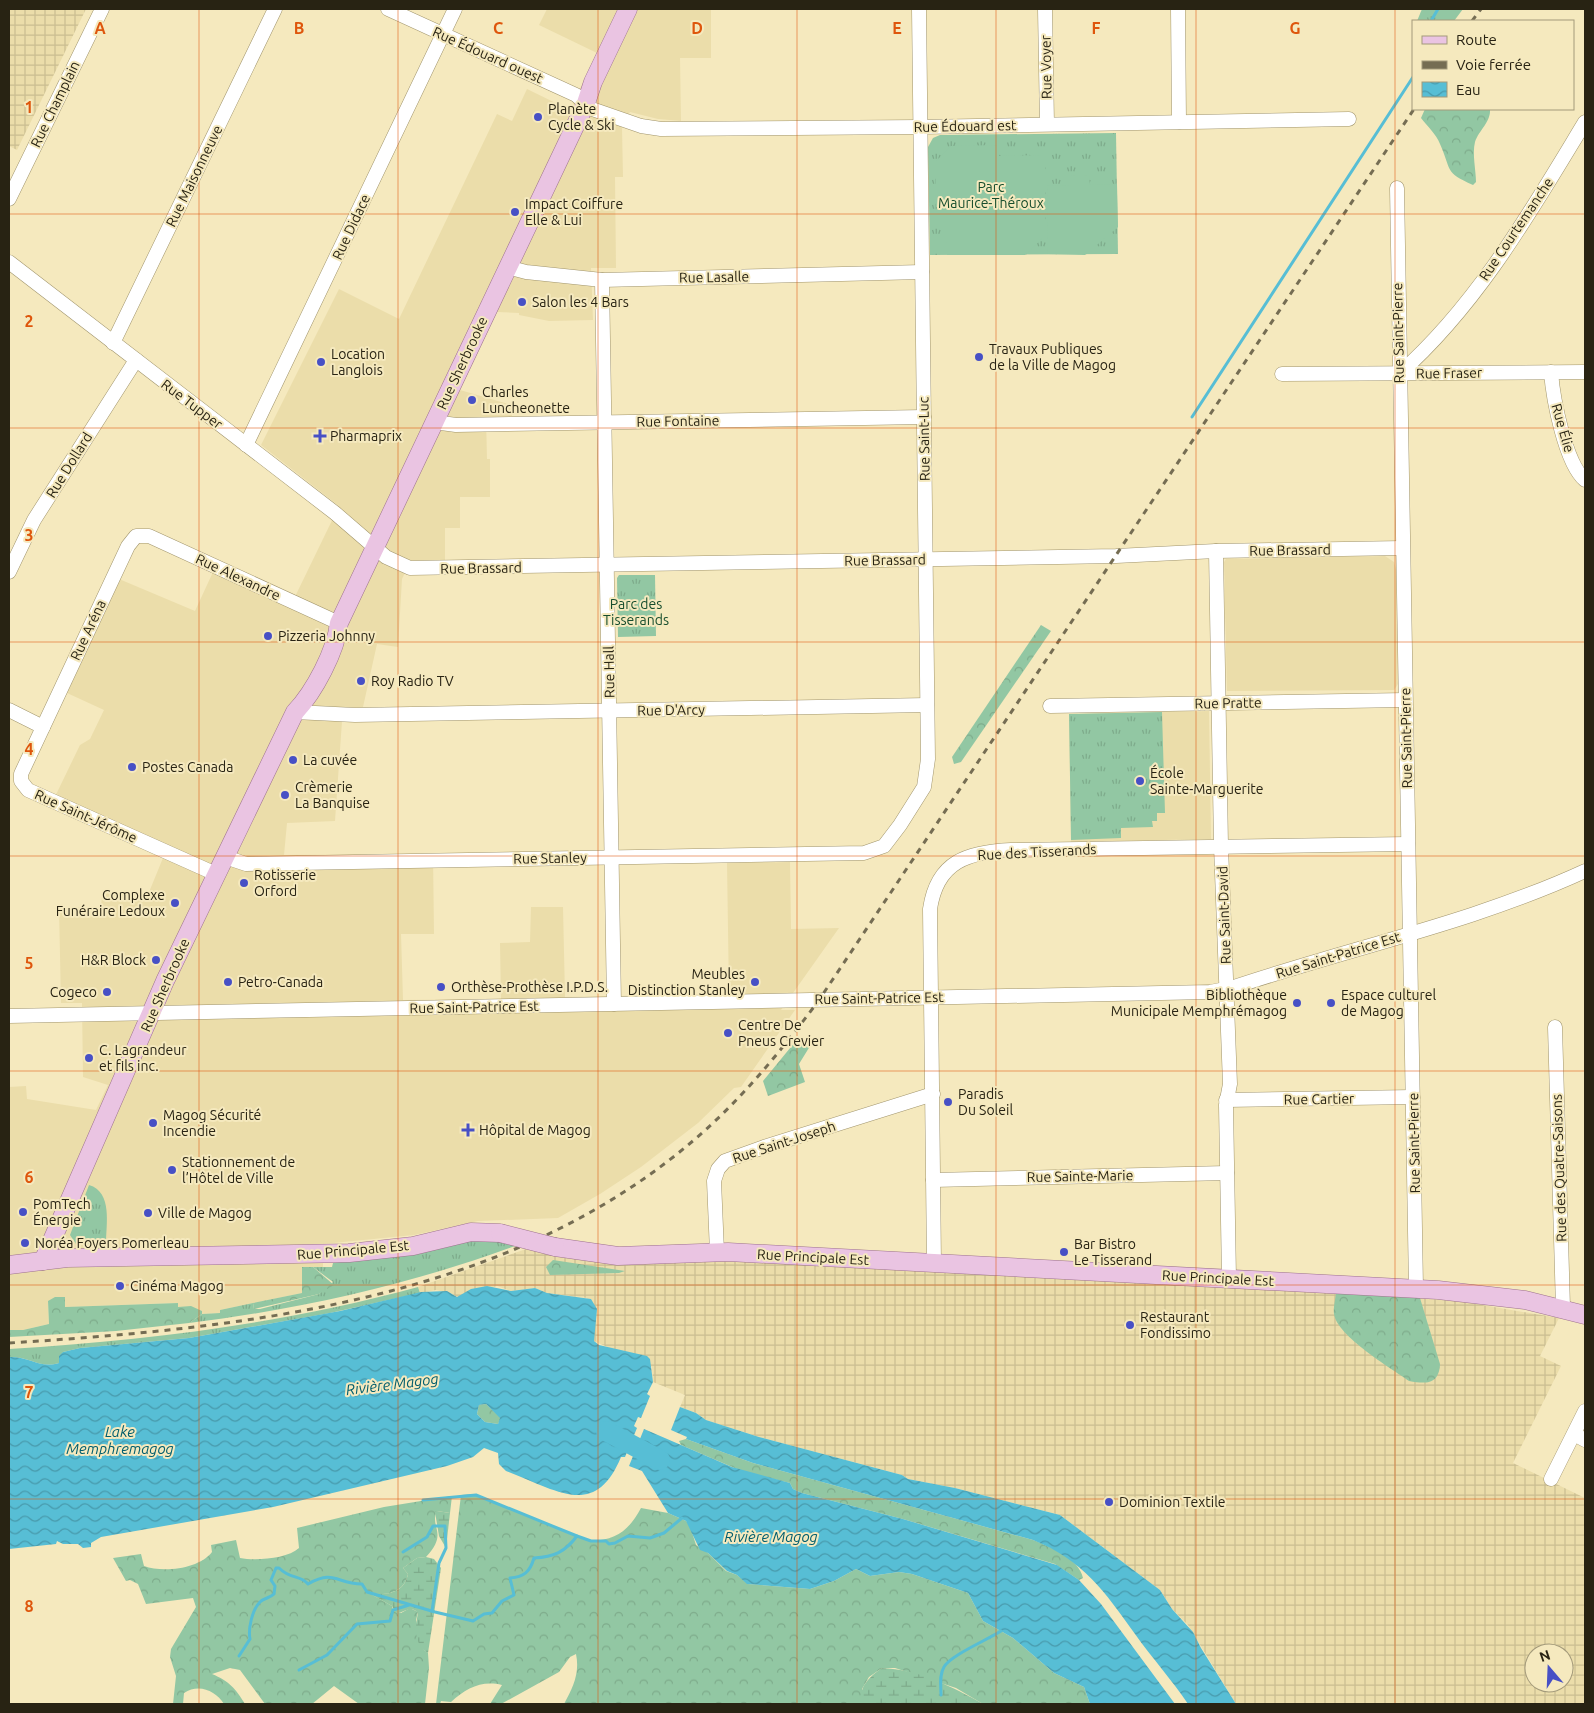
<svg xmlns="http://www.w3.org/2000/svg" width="1594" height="1713" font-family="Ubuntu,sans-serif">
<defs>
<pattern id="industrial-grid" width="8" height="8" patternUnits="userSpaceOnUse" patternTransform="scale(1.25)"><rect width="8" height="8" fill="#ebddaa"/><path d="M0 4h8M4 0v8" fill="none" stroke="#cabd91"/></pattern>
<pattern id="grass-tufts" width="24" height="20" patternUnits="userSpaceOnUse" patternTransform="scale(1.25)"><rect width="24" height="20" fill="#92c7a3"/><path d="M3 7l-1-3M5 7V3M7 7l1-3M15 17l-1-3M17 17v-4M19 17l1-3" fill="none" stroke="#7eab8b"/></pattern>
<pattern id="forest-crowns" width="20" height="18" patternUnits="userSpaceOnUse" patternTransform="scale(1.25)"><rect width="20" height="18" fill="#92c7a3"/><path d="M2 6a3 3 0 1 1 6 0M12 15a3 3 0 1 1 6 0" fill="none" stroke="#7eab8b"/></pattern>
<pattern id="wetland-marsh" width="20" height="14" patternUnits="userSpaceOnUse" patternTransform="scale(1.25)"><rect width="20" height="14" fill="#92c7a3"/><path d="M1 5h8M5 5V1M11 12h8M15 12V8" fill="none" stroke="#7eab8b"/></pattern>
<pattern id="water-waves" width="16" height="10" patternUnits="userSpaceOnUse" patternTransform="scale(1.25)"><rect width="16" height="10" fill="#57bed5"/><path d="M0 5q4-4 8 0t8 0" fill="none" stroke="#489aac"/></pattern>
</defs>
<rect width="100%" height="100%" fill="#f5e9be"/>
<g fill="#ebddaa">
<path d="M547 9H711V58H680L681 121 658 119 630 112 622 128 623 177H615L616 268H591L593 320 549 321 519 315V313L497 312 460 390 512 405V416L486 417 487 459H490V497H460V528H445V562L411 560 402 579 398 647 377 644 363 707H343L335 821 287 823 284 855 433 854 434 934H401L403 1000 501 999 500 943 530 942 531 907H563L565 997 729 994 727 863 790 862 791 929 839 928 781 1010H795L741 1087 734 1088 698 1123 641 1167 600 1194 558 1218 478 1221 414 1235 323 1244V1267H302V1293L220 1310V1313L202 1314V1311L178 1307 177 1303 65 1307 48 1302 49 1324 23 1330H9V1087L26 1086 27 1099 96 1110 108 1085 83 1077 82 1003H61L59 907 101 908 102 893 147 897 163 858 50 807 80 745 90 739 104 710 67 693 119 579 195 611 213 572 290 607 339 506 261 445 339 289 399 319 497 114 512 121 527 89 570 110 597 53 539 25Z"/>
<path d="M1385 556 1394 562 1396 569 1398 684 1394 690 1227 691 1224 562 1226 559Z"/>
<path d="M1209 711 1211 839 1071 842 1069 714Z"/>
</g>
<g fill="url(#industrial-grid)" fill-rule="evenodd">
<path d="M9 9H86L17 150 9 146Z"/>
<path d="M526 1249 566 1258 624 1265 715 1261 759 1262 1336 1291 1465 1302 1559 1318 1540 1356 1561 1366 1513 1463 1585 1498V1704H1236L1188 1625 1172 1609 1160 1590 1060 1515 955 1488 908 1479 902 1475 759 1437 706 1420 696 1413 680 1407 685 1395 653 1382 652 1367 594 1341 587 1298 547 1293 535 1288 511 1291 497 1286 457 1297 450 1293 436 1290 420 1293 418 1287ZM1534 1653H1564V1683H1534Z"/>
</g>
<g fill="url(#grass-tufts)">
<path d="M1422 9H1463L1454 21H1417Z"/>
<path d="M1116 133 1118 254 930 255 928 147 933 138 940 135Z"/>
<path d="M619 575H655L656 636 618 637 617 578Z"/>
<path d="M1162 712 1165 813H1157V821H1152L1153 827 1121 828V838L1071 840 1069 714Z"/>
<path d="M89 1185C113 1192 106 1225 106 1244H76L70 1235Z"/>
<path d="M472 1240H493L515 1246C409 1285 301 1309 189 1323L202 1314 220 1313V1310L253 1303 254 1309H260L319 1294 333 1282 313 1267H332L333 1263Z"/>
<path d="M418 1287 420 1293 330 1313 189 1338 80 1348 63 1352 59 1363C38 1369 31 1356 9 1357V1349C149 1340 282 1324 418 1287Z"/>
</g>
<g fill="url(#forest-crowns)">
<path d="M1425 109H1490C1491 122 1479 130 1475 142 1472 154 1476 170 1476 182L1473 185C1444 172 1452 171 1440 144 1436 134 1427 126 1421 118Z"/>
<path d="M1041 625 1051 631 961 762 954 764 952 757Z"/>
<path d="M815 1038 799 1064 805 1082 768 1096 763 1081 795 1042Z"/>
<path d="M553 1260 625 1271 619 1273 550 1275 546 1267Z"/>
<path d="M302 1267H313L334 1285 319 1294 254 1309 253 1303 302 1293Z"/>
<path d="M1336 1291 1420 1298 1440 1364C1439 1385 1426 1384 1409 1381 1391 1368 1337 1336 1334 1314 1333 1307 1336 1298 1336 1291Z"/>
<path d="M55 1297H65V1307L178 1303V1307L191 1306 202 1311V1314L189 1323 116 1331 9 1337V1330H23L49 1324 48 1301Z"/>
<path d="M486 1404 501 1418 498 1424 485 1422 477 1414 479 1405Z"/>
<path d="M686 1439 753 1463 1033 1540C1050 1547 1079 1558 1083 1578L1079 1580 1055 1564 903 1519 802 1493 793 1489 790 1483 744 1472 681 1445 679 1441Z"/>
<path d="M472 1494 591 1541C617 1540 629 1530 641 1508L668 1513 686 1521 690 1526 696 1545 708 1553 726 1571 737 1575 748 1584 810 1589 834 1581 856 1569 870 1576 899 1572 912 1574 968 1593 983 1621 1013 1638 1054 1673 1084 1687 1090 1704H983L956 1688 895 1668H882L869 1677 862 1689V1704H564C573 1688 580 1673 576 1654L570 1657 559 1672 501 1704H490L502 1685C482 1680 466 1688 451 1702L441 1701 440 1704H436L461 1495Z"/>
<path d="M452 1496 450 1513 437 1511C429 1527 449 1533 426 1557L417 1558 403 1568 408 1574C404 1593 387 1596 369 1593L392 1606 393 1610 401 1613 410 1608 418 1612 416 1620 424 1650 428 1653 429 1668 425 1704H359L334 1686 312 1704H265L240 1670 230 1668 212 1674C229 1681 236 1689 245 1704H224C216 1691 199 1683 184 1693L183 1704H173L176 1676 170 1657 171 1649 196 1607 193 1598 146 1604 138 1584 130 1580 126 1581 113 1558 141 1554 144 1566C163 1573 199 1569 212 1552L211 1545 236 1540 240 1558C255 1561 287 1559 299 1548L297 1528 384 1507Z"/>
</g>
<g fill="url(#wetland-marsh)">
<path d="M437 1511 450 1513 446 1548 439 1536 435 1512Z"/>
<path d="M426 1557 434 1559 441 1568 428 1653C414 1645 415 1627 418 1613 410 1604 405 1613 396 1613L392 1606 367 1592C386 1596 404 1594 408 1574L403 1568 417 1558Z"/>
<path d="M882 1668C917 1669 953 1687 983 1704H862C857 1688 870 1676 882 1668Z"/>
</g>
<g fill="#92c7a3">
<path d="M997 145V156L1045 155V236L1025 255H947V207H936V161L951 146Z"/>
<path d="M1089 175 1090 185 1117 184 1118 227 1085 255 1048 254 1047 186 1071 185V176Z"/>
</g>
<g fill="url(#water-waves)" fill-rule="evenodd">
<path d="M487 1286 511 1291 535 1288 547 1293 591 1299 597 1309 594 1341 599 1345 647 1356 650 1359 653 1382 647 1394 650 1396 641 1418 638 1417 634 1426 637 1428 625 1457H621C595 1520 557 1490 506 1471L499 1464 498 1453 484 1448 473 1457 447 1466 273 1507 101 1537 91 1543V1547L83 1548 78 1544H63L57 1541 56 1544 9 1549V1357C30 1356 39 1369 59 1363V1356L63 1352 80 1348 189 1338 340 1311 421 1292 447 1291 457 1297 471 1289ZM486 1404 500 1418 498 1424 485 1422 477 1414 479 1405Z"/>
<path d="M680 1407 696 1413 706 1420 759 1437 902 1475 908 1479 955 1488 1060 1515 1160 1590 1172 1609 1193 1632 1201 1648 1236 1704H1188C1172 1680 1152 1658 1135 1634 1105 1592 1083 1560 1033 1540L753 1463 686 1439 687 1437 671 1430Z"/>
<path d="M644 1429 732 1467 790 1483 793 1489 802 1493 903 1519 1057 1565 1079 1580 1101 1604 1175 1704H1090L1084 1687 1054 1673 1013 1638 983 1621 968 1593 912 1574 899 1572 870 1576 856 1569 834 1581 810 1589 760 1585 747 1584 737 1575 727 1571 708 1553 700 1550 686 1521 668 1513 642 1471 629 1466Z"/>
</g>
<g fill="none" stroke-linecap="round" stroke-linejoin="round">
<g stroke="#57bed5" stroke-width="3">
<path d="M1431 21 1438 9"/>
<path d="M1192 417 1413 77"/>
<path d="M423 1500 476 1495 577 1536 591 1541H606L609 1544 615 1543 628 1536 650 1538 664 1533 682 1518"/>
<path d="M403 1552 427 1537 433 1526H445L446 1548 439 1563 432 1611"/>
<path d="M239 1656 250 1639C248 1629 252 1610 260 1602 264 1598 270 1598 274 1594L275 1586 271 1580 276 1568H279C291 1580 299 1574 308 1584 335 1569 336 1584 362 1584L367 1592 435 1612 473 1621 484 1614 492 1613 502 1601 514 1595 510 1578C524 1577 530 1572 534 1558 554 1557 565 1552 577 1536"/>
<path d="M299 1670 327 1655 357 1624 390 1621 393 1610 409 1605"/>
<path d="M941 1695C941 1686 939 1675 944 1667 949 1656 989 1639 1001 1631"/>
</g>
<path stroke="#57bed5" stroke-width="20" d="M606 1431 660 1460"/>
<g stroke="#a1956d" stroke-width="15">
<g id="minor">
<path d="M388 9 576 95 592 109 641 126 661 129 920 127 1349 119"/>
<path d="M1045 9 1047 124"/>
<path d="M1178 9 1179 122"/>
<path d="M1397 188 1416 1288"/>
<path d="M9 199 102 9"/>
<path d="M9 262 335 513 386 557 410 568 1116 556 1216 551 1402 548"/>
<path d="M507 267 526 272 602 280 922 272"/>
<path d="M602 280 614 1004"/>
<path d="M113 343 275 9"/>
<path d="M1551 372C1553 398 1565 463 1585 480"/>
<path d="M1282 374 1585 372"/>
<path d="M1399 374C1478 304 1531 211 1585 122"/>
<path d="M434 422 456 425 924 417"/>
<path d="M246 445 455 9"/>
<path d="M1216 551 1221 846 1230 1084 1226 1105 1229 1278"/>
<path d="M9 572 34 520 136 360"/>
<path d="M1050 706 1405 700"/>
<path d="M9 710 43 727"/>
<path d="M295 712 355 715 927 705"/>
<path d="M225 857 246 864 864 853 884 846 900 825 924 787 928 759 919 9"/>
<path d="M216 874 28 790 21 781V774L128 546 136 536H149L339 623"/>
<path d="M9 1016 1210 992 1231 988C1349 948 1472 923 1585 871"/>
<path d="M1555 1027 1563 1308"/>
<path d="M1226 1100 1413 1097"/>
<path d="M933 1180 1227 1173"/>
<path d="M717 1252 714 1181 718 1169 725 1161 764 1147 933 1094"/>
<path d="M934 1263 930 909C937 861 968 852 1011 850L1408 844"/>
<path d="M1574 1434 1585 1440"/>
<path d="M1551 1479 1585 1411"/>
</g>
</g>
<g stroke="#9d728d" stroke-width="19">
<g id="major">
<path d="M555 1247 618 1256 728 1252 1438 1290 1525 1300 1585 1315"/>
<path d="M43 1261 165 981 295 712C314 692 336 651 339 623L586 103 593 82 628 9"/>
<path d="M9 1265 67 1258 349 1253 413 1246 471 1232 500 1233"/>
</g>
</g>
<use href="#minor" stroke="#fff" stroke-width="14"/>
<use href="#major" stroke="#eac4e2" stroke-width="18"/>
<g stroke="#756d53" stroke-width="3" stroke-dasharray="6 6" stroke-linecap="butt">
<path d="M1472 21 1481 9"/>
<path d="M9 1343C246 1328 506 1301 694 1140 742 1099 781 1051 819 1000L1414 109"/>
</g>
<g stroke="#9d728d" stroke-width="19" stroke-linecap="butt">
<path id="major-bridge" d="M500 1233 555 1247"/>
</g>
<use href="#major-bridge" stroke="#eac4e2" stroke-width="18"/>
</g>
<path fill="none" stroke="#de560c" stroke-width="1" stroke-opacity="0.55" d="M199 9V1704M398 9V1704M598 9V1704M797 9V1704M996 9V1704M1196 9V1704M1395 9V1704M9 214H1585M9 428H1585M9 642H1585M9 856H1585M9 1071H1585M9 1285H1585M9 1499H1585"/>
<g fill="#4750c5" stroke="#f5e9be" stroke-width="2">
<circle cx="538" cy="117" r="5"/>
<circle cx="515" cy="212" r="5"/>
<circle cx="522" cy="302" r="5"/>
<circle cx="979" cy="357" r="5"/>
<circle cx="321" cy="362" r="5"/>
<circle cx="472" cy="400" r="5"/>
<path d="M317.5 428.5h5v5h5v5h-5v5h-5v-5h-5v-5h5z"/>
<circle cx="268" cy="636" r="5"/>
<circle cx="361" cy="681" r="5"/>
<circle cx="293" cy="760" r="5"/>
<circle cx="132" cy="767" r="5"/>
<circle cx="1140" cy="781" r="5"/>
<circle cx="285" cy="795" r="5"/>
<circle cx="244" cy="883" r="5"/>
<circle cx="175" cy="903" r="5"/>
<circle cx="156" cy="960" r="5"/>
<circle cx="228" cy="982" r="5"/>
<circle cx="755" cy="982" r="5"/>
<circle cx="441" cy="987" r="5"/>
<circle cx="107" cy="992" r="5"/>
<circle cx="1297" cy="1003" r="5"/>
<circle cx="1331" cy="1003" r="5"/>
<circle cx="728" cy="1033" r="5"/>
<circle cx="89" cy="1058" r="5"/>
<circle cx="948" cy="1102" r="5"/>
<circle cx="153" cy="1123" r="5"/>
<path d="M465.5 1122.5h5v5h5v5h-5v5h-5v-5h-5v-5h5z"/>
<circle cx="172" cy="1170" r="5"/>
<circle cx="23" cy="1212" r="5"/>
<circle cx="148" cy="1213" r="5"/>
<circle cx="25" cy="1243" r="5"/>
<circle cx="1064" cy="1252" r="5"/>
<circle cx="120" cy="1286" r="5"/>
<circle cx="1130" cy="1325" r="5"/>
<circle cx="1109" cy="1502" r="5"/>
</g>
<g text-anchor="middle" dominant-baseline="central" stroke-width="4" stroke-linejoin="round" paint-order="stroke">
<g font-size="14" fill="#282313" stroke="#f5e9be">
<text transform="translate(488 55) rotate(24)">Rue Édouard ouest</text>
<text transform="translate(1046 67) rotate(-91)">Rue Voyer</text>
<text transform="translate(55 104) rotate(-64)">Rue Champlain</text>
<text transform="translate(965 126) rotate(-1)">Rue Édouard est</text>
<text transform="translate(194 176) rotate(-64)">Rue Maisonneuve</text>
<text transform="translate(351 227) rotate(-65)">Rue Didace</text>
<text transform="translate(1516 229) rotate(-56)">Rue Courtemanche</text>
<text transform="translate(714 277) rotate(-1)">Rue Lasalle</text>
<text transform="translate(1398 333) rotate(-91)">Rue Saint-Pierre</text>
<text transform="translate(462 363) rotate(-65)">Rue Sherbrooke</text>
<text transform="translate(1449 373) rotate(-1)">Rue Fraser</text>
<text transform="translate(192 404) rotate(37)">Rue Tupper</text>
<text transform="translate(678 421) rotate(-1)">Rue Fontaine</text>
<text transform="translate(1563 428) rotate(74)">Rue Élie</text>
<text transform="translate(924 439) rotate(-91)">Rue Saint-Luc</text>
<text transform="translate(69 465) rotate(-58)">Rue Dollard</text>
<text transform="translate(1290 550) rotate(-1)">Rue Brassard</text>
<text transform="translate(885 560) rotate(-1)">Rue Brassard</text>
<text transform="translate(481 568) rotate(-1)">Rue Brassard</text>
<text transform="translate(238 577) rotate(25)">Rue Alexandre</text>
<text transform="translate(88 630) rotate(-65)">Rue Aréna</text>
<text transform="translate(609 672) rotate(-91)">Rue Hall</text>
<text transform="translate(1228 703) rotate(-1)">Rue Pratte</text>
<text transform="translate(671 710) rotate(-1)">Rue D'Arcy</text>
<text transform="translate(1406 738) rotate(-91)">Rue Saint-Pierre</text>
<text transform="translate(86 816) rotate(24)">Rue Saint-Jérôme</text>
<text transform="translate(1037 852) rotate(-3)">Rue des Tisserands</text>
<text transform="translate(550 858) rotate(-1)">Rue Stanley</text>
<text transform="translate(1224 915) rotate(-92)">Rue Saint-David</text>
<text transform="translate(1338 955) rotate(-17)">Rue Saint-Patrice Est</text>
<text transform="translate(165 985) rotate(-66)">Rue Sherbrooke</text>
<text transform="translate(879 998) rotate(-1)">Rue Saint-Patrice Est</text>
<text transform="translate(474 1007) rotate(-1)">Rue Saint-Patrice Est</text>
<text transform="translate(1319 1099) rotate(-1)">Rue Cartier</text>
<text transform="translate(784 1142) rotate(-18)">Rue Saint-Joseph</text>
<text transform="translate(1414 1143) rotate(-91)">Rue Saint-Pierre</text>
<text transform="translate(1559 1168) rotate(-92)">Rue des Quatre-Saisons</text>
<text transform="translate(1080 1176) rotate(-1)">Rue Sainte-Marie</text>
<text transform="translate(353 1250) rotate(-5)">Rue Principale Est</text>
<text transform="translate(813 1257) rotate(3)">Rue Principale Est</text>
<text transform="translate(1218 1278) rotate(3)">Rue Principale Est</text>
</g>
<g font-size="14" fill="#282313" stroke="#f5e9be" text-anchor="start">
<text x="548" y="109">Planète<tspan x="548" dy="16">Cycle &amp; Ski</tspan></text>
<text x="525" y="204">Impact Coiffure<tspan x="525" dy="16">Elle &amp; Lui</tspan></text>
<text x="532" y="302">Salon les 4 Bars</text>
<text x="989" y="349">Travaux Publiques<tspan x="989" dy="16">de la Ville de Magog</tspan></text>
<text x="331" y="354">Location<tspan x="331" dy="16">Langlois</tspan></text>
<text x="482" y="392">Charles<tspan x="482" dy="16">Luncheonette</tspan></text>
<text x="330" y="436">Pharmaprix</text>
<text x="278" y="636">Pizzeria Johnny</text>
<text x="371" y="681">Roy Radio TV</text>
<text x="303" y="760">La cuvée</text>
<text x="142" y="767">Postes Canada</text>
<text x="1150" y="773">École<tspan x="1150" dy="16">Sainte-Marguerite</tspan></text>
<text x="295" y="787">Crèmerie<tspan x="295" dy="16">La Banquise</tspan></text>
<text x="254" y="875">Rotisserie<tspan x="254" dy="16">Orford</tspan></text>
<text x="165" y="895" text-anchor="end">Complexe<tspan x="165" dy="16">Funéraire Ledoux</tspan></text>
<text x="146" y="960" text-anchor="end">H&amp;R Block</text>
<text x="745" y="974" text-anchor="end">Meubles<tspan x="745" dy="16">Distinction Stanley</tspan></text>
<text x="238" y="982">Petro-Canada</text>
<text x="451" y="987">Orthèse-Prothèse I.P.D.S.</text>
<text x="97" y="992" text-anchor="end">Cogeco</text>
<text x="1287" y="995" text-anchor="end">Bibliothèque<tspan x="1287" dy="16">Municipale Memphrémagog</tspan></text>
<text x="1341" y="995">Espace culturel<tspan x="1341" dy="16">de Magog</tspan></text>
<text x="738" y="1025">Centre De<tspan x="738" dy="16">Pneus Crevier</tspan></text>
<text x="99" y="1050">C. Lagrandeur<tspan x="99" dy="16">et fils inc.</tspan></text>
<text x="958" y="1094">Paradis<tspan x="958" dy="16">Du Soleil</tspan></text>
<text x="163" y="1115">Magog Sécurité<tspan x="163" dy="16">Incendie</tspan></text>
<text x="479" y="1130">Hôpital de Magog</text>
<text x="182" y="1162">Stationnement de<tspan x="182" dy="16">l’Hôtel de Ville</tspan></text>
<text x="33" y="1204">PomTech<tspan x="33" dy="16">Énergie</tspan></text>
<text x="158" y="1213">Ville de Magog</text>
<text x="35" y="1243">Noréa Foyers Pomerleau</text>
<text x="1074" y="1244">Bar Bistro<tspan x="1074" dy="16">Le Tisserand</tspan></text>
<text x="130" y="1286">Cinéma Magog</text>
<text x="1140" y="1317">Restaurant<tspan x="1140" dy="16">Fondissimo</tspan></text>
<text x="1119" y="1502">Dominion Textile</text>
</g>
<g font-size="14" fill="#164d2d" stroke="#f5e9be">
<text x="991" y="187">Parc<tspan x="991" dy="16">Maurice-Théroux</tspan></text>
<text x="636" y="604">Parc des<tspan x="636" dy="16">Tisserands</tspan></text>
</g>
<g font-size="15" font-style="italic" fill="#005d6d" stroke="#f5e9be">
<text transform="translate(392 1384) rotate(-7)">Rivière Magog</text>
<text x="120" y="1431">Lake<tspan x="120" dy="17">Memphremagog</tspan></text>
<text x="771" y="1536">Rivière Magog</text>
</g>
</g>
<g font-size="16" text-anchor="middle" font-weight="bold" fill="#de560c" stroke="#f5e9be" stroke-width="4" stroke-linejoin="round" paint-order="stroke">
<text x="100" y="34">A</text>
<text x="299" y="34">B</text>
<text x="498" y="34">C</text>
<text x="697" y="34">D</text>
<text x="897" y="34">E</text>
<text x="1096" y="34">F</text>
<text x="1295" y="34">G</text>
<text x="29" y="113">1</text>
<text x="29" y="327">2</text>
<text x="29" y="541">3</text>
<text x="29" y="755">4</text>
<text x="29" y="969">5</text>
<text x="29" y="1183">6</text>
<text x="29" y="1398">7</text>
<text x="29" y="1612">8</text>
</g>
<rect width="1594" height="1713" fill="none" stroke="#282313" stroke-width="20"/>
<rect x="1412" y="20" width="162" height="90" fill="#f5e9be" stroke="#a39a7a"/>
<rect x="1422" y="36" width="25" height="8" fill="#eac4e2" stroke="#a39a7a"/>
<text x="1456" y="45" font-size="15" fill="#282313">Route</text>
<rect x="1422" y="61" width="25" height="8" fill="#756d53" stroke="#a39a7a"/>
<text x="1456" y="70" font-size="15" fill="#282313">Voie ferrée</text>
<rect x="1422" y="82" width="25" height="15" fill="url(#water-waves)" stroke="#a39a7a"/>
<text x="1456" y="95" font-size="15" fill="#282313">Eau</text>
<g transform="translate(1549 1668) rotate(341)"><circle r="24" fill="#f5e9be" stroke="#a39a7a"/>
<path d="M0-4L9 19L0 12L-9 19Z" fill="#4750c5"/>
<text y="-8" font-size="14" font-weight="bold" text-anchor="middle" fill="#282313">N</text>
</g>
</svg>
